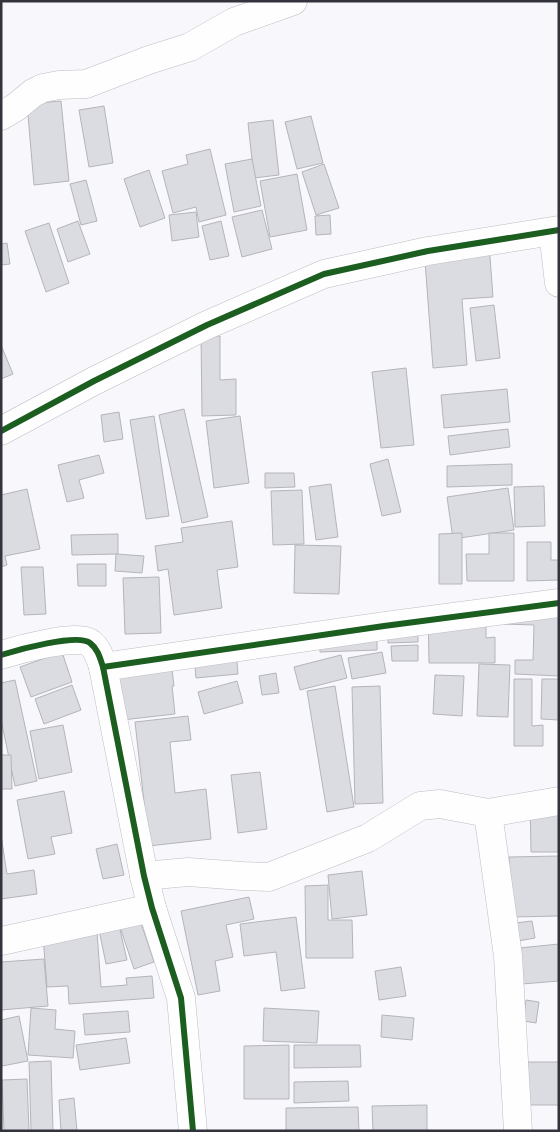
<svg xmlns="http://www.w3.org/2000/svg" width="560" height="1132" font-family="'Source Sans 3',sans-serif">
<rect width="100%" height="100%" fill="#f8f8fc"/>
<g fill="#dbdbe2" stroke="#b4b4bb">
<path d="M61 101 69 181 34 185 27 104Z"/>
<path d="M104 106 113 163 89 167 79 110Z"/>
<path d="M311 116 323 163 297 169 285 122Z"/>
<path d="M273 120 279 175 254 178 248 123Z"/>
<path d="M210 149 226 215 199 222 196 207 173 213 162 171 188 164 186 155Z"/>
<path d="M252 159 261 206 234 212 225 164Z"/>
<path d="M324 164 339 208 316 215 302 172Z"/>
<path d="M149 170 165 218 140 227 124 179Z"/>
<path d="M297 174 307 230 270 237 260 181Z"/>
<path d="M86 180 97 221 81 225 70 184Z"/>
<path d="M262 210 272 249 242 257 232 217Z"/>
<path d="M196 212 199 237 172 241 169 215Z"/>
<path d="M330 215 331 234 316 235 315 216Z"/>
<path d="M78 221 90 254 68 262 57 229Z"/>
<path d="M221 221 229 256 210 260 202 226Z"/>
<path d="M49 223 69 283 46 292 25 231Z"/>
<path d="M7 243 10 264 1 265V244Z"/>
<path d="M489 243 493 297 462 299 467 365 433 368 424 248Z"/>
<path d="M494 305 500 358 476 361 470 308Z"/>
<path d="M201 336H220V380L236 379V415L202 416Z"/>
<path d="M1 345 13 374 1 379Z"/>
<path d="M406 368 414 445 381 448 372 372Z"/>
<path d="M507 389 510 422 444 428 441 395Z"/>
<path d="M184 409 208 517 182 523 159 415Z"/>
<path d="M119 412 123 439 104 442 101 415Z"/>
<path d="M154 416 169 516 146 519 130 420Z"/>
<path d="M240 416 249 483 214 488 206 421Z"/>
<path d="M508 429 510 447 450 455 448 436Z"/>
<path d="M99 455 104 473 79 480 84 498 67 502 58 465Z"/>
<path d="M388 459 401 512 382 516 370 464Z"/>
<path d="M512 464V485L447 487V466Z"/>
<path d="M265 473H294L295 487 265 488Z"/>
<path d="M331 484 338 537 316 540 309 487Z"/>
<path d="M544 486 545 526 515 527 514 487Z"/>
<path d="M508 488 514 530 453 539 447 497Z"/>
<path d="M27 489 40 549 5 556 7 565 1 567V495Z"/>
<path d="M302 490 304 544 273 545 271 491Z"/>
<path d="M232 521 238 567 217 570 222 608 174 615 168 569 158 571 155 546 183 542 181 528Z"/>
<path d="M462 533V584H439V534Z"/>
<path d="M489 533H514V581H467L466 554H489Z"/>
<path d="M118 534V554L72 555 71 535Z"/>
<path d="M527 542H551V560H559V580L527 581Z"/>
<path d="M295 545 341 546 339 594 294 593Z"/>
<path d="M116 554 144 556 142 573 115 571Z"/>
<path d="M77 564H106V586H78Z"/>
<path d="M21 567H43L46 614 24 615Z"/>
<path d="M159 577 161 633 125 634 123 578Z"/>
<path d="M428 609H486V638L495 637V663H429Z"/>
<path d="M559 609V676L515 674V660H533L534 625 504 624Z"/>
<path d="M388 616H418V642L388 643Z"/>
<path d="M377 629V650L320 652V631Z"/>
<path d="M418 645V661H392L391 646Z"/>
<path d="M62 652 72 682 31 697 20 667Z"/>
<path d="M236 652 238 674 196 678 194 656Z"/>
<path d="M382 652 386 673 352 679 348 658Z"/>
<path d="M341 655 347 678 300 690 294 667Z"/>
<path d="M171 661 174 686H172L175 714 122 720 116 667Z"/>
<path d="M479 664 510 665 508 717 477 716Z"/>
<path d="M276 673 279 693 262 695 259 676Z"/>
<path d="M435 675 464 676 462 716 433 714Z"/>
<path d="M514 679H532V726L543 725V746H514Z"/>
<path d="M542 679H559V720L541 719Z"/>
<path d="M15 680 37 781 15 786 1 720V683Z"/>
<path d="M237 681 243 703 204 714 198 692Z"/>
<path d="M72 685 81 710 44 724 35 699Z"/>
<path d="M335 686 354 807 327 812 307 691Z"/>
<path d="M380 686 383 803 355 804 352 687Z"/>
<path d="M188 716 191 740 170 742 175 793 206 789 211 839 149 846 135 722Z"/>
<path d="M63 725 72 772 39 779 30 731Z"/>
<path d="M1 755H11L12 789H1Z"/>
<path d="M260 772 267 829 238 833 231 775Z"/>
<path d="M64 791 72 833 51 837 55 854 28 859 17 800Z"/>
<path d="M559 802V852H531L530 803Z"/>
<path d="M1 835 7 874 34 870 37 894 1 899Z"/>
<path d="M117 844 124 875 103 879 96 849Z"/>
<path d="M559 856V916L511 917 509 857Z"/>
<path d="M362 871 367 915 332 919 328 875Z"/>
<path d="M328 885V920H352L353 958H306L305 886Z"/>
<path d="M249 897 254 919 226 925 233 957 215 961 220 991 198 995 181 911Z"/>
<path d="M139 917 154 962 134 969 119 924Z"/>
<path d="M296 917 305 988 281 991 276 952 244 956 240 924Z"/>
<path d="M118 921 127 960 106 964 98 925Z"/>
<path d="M532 921 535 938 518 941 515 923Z"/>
<path d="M97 932 101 987 127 985 126 978 152 976 154 998 69 1004 68 986 47 987 43 936Z"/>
<path d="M559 944V981L522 984 519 948Z"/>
<path d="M44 959 48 1006 1 1010V962Z"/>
<path d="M401 967 406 996 379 1000 375 971Z"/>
<path d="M526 1000 539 1002 536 1023 523 1021Z"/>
<path d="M31 1008 56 1010 55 1029 75 1031 73 1058 28 1055Z"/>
<path d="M264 1008 319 1011 317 1043 263 1041Z"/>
<path d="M128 1011 130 1032 85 1035 83 1014Z"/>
<path d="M382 1015 414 1018 412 1040 381 1037Z"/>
<path d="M19 1016 28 1061 2 1066 1 1061V1020Z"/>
<path d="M126 1038 130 1063 80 1070 76 1045Z"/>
<path d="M289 1045V1099H244V1046Z"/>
<path d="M294 1045H360L361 1067 294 1068Z"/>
<path d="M51 1061 53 1131H31L29 1062Z"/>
<path d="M528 1062H559V1105H529Z"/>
<path d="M27 1079 29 1131H4L2 1080Z"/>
<path d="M348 1081 349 1101 294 1103V1082Z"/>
<path d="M74 1098 77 1131H61L59 1100Z"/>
<path d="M427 1105V1131H373L372 1106Z"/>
<path d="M358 1107 359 1131H286V1108Z"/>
</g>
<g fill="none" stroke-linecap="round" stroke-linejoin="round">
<g stroke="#bdbdc3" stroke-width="29">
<g id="minor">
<path d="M1 116 16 107 33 93 43 88 59 85 86 84 149 60 190 47 234 22 293 1"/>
<path d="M553 232 559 283"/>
<path d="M1 431 94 381 207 325 324 274 428 251 559 230"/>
<path d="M1 655C17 650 78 633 90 643 98 649 100 658 103 667L144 876 152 908 181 998 193 1131"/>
<path d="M103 667 384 626 559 603"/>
<path d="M488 813 508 956 518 1131"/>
<path d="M144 876 188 872 242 876 269 877 368 838 420 806 440 804 488 813 559 801"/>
<path d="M1 941 152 908"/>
</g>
</g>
<use href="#minor" stroke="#fefeff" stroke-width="28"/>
<g stroke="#fff" stroke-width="9">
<g id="cycleway">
<path d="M1 431 94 381 207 325 324 274 428 251 559 230"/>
<path d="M1 655C17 650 78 633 90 643 98 649 100 658 103 667L144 876 152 908 181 998 193 1131"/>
<path d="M103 667 384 626 559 603"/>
</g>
</g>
<use href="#cycleway" stroke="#1b5e20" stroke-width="6"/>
</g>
<rect width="560" height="1132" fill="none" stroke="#32333d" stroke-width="5"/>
</svg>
